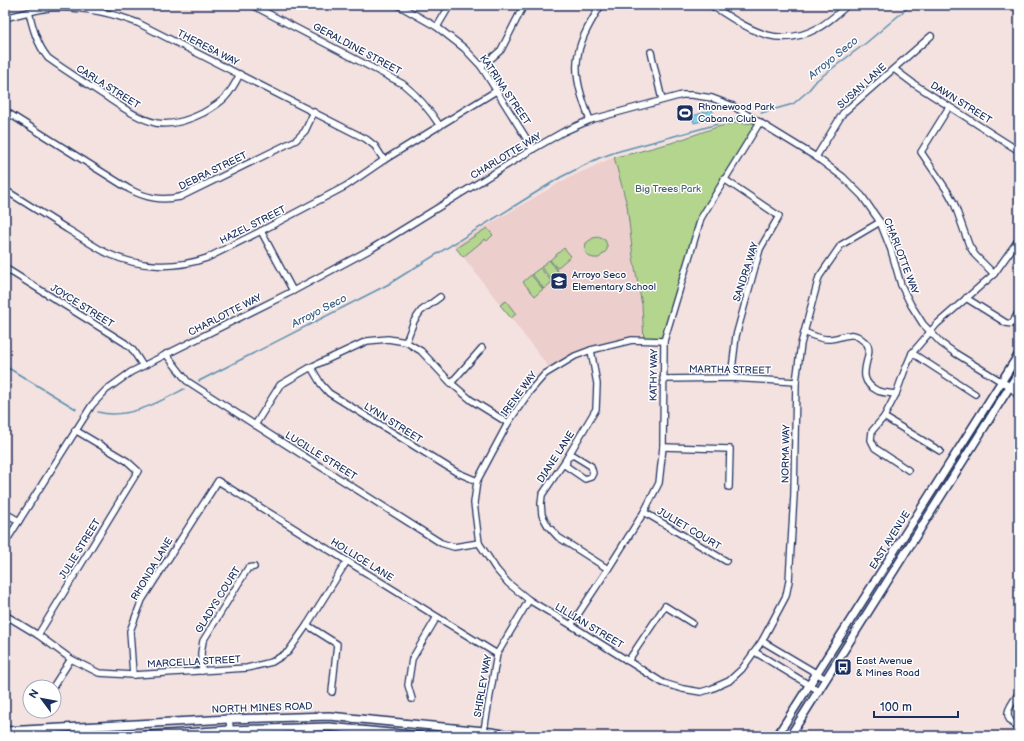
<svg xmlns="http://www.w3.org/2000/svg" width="1024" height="741" font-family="'Balsamiq Sans',sans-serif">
<rect width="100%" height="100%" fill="#f4e2e1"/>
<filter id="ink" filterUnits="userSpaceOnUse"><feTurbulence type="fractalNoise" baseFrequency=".025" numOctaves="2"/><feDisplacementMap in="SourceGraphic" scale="8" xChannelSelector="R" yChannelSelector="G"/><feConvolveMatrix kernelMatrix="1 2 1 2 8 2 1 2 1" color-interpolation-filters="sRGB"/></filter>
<g filter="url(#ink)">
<path fill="#eccecc" d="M614 157 627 205 633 257 642 305 644 341 591 350 551 370 454 245 564 180Z"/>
<g fill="#b4d58e" stroke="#688276">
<path d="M741 122 744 124 760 122 701 218 664 341H644L642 305 633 257 627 205 614 157 634 153 659 146 671 143 717 127Z"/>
<path d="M487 228 493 235 487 241 485 239 463 257 456 248Z"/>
<path d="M598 237 605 240 607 245V250L599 258C588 259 583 254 586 243L593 238Z"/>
<path d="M564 248 571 256 557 268 550 260Z"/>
<path d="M549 260 561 275 553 281 541 267Z"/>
<path d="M540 268 552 282 544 289 532 274Z"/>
<path d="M531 275 543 289 535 296 523 282Z"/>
<path d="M506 301 516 314 511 318 500 305Z"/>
</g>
<path fill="#85cfe5" stroke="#5b8faf" d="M712 109 715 118 694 123 692 116 709 111V110Z"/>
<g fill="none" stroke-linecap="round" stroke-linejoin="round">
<g stroke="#5b8faf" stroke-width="1.5">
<path d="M761 113 793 104 808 91 817 80 866 43 911 5"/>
<path d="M5 366 76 409"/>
<path d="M199 381 387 285 561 177 599 158 616 152 740 118"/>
<path d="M98 412C127 420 159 402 184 389"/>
</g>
<g stroke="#1b2f5e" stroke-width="8">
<g id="minor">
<path d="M252 5 403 84C418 96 429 109 440 126"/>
<path d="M398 5 437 27 464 48 481 66 533 149"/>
<path d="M711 5C746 27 776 51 818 28 829 22 838 13 848 5"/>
<path d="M29 12C33 29 37 44 48 58 66 71 84 82 102 94 119 105 136 118 156 123 172 126 189 120 203 113 224 101 229 96 240 74"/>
<path d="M5 18C20 14 35 10 50 8 81 6 110 12 138 23L366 139 375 146 384 160"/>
<path d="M437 27 450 5"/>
<path d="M651 52 662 100"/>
<path d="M481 66 493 57 501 50 524 5"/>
<path d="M894 69 914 84 1019 151"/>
<path d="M949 107 921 152 948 192 954 203 969 245 975 255 994 274"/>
<path d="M5 111 129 189C146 198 161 201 180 197L296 140 305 131 314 112"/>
<path d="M590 120C570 69 572 51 601 5"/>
<path d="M816 157 843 113 931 36"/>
<path d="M724 179 779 216 760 249 736 336 731 378"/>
<path d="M5 190C26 203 46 216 67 229 81 237 94 247 109 254 140 268 175 269 207 258L261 231 346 186 384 160 496 91"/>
<path d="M261 231 293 291"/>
<path d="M5 268 125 343 132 349 143 366"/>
<path d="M966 298 1006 323 1012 324 1019 311"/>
<path d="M804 332C811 335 820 339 827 339 839 340 849 330 860 338 862 340 866 342 867 344 875 356 851 378 878 391 883 393 890 393 896 394"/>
<path d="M664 341 632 340 591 350 575 356 545 374 530 391 508 423 477 481 474 503 479 543 496 569 508 583 529 600 571 625 663 683 683 689 701 692 711 689 729 681 742 669 762 641 786 596 789 581 794 495 796 382 801 344 819 277 841 245 880 222"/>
<path d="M406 342 414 321 421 311 440 297"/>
<path d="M591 350 597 384 596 409 567 458 542 495 541 504 542 515 548 526 558 537 608 569"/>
<path d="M912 353 975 394"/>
<path d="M166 354 187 381 255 425 441 543 454 547 479 543"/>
<path d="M311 367 321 384 329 393 456 472 477 481"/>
<path d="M663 379 731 378 796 382"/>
<path d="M451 383 482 348"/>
<path d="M1011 387 1019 397"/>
<path d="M884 417 940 451"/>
<path d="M255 425 280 385 311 367 367 341 388 339 406 342 421 351 451 383 471 400 508 423"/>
<path d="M663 447 730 449 729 487"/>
<path d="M573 455 591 466 593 473 591 477 585 479 566 466 567 458Z"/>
<path d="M908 470 875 448 871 440 872 431 884 417 896 394 904 372 912 353 937 324 994 274 1019 239"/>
<path d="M644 512 726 561"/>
<path d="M5 513 19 521"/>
<path d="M5 543 92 405 106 390 131 372 293 291 371 249 533 149 563 132 590 120 612 114 682 95H692L712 98 733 106 816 157 843 177 862 196 880 222 891 250 901 285 911 305 923 324 941 343 955 353 1002 382 1019 390"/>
<path d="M5 615 38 635 71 659 99 673 133 675 247 668 272 662 288 652 307 625 347 561"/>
<path d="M307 625 337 644 332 692"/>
<path d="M571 625 608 569 644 512 659 483 663 447 664 341 701 218 760 122"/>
<path d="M38 635 138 471 127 461 75 430"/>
<path d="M762 641 826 679"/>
<path d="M755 652 819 691"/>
<path d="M628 661 665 606 692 623"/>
<path d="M202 671 201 653 203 641 248 568 254 567"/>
<path d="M133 675 130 631 142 600 218 481 497 654"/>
<path d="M53 687 71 659"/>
<path d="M1019 693C1009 707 1000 717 1019 728"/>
<path d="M412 699 408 685 412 659 437 617"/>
<path d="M229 719 231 736"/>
<path d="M483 736 497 654 529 600"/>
</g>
</g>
<g stroke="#1b2f5e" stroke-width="10">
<g id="major">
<path d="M5 731 229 719 329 716 484 731 519 736"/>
<path d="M136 736 230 730 329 727 421 736"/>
<path d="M777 736 1019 354"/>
<path d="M790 736 1019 372"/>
</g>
</g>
<use href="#minor" stroke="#fff" stroke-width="5.5"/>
<use href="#major" stroke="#fff" stroke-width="7"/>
</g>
</g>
<defs>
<g id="stadium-square" transform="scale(0.9)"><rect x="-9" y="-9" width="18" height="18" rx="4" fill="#1b2f5e" stroke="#fff"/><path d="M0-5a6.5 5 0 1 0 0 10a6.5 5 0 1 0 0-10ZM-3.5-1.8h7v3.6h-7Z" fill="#fff"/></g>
<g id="school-square" transform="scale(0.9)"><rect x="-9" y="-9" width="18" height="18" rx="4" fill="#1b2f5e" stroke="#fff"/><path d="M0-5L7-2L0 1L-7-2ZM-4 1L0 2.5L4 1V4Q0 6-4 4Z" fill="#fff"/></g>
<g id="bus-square" transform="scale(0.9)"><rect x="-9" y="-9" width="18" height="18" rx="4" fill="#1b2f5e" stroke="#fff"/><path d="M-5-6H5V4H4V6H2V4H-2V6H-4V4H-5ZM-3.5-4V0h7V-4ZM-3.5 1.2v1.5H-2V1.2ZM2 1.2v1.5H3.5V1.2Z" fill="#fff"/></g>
</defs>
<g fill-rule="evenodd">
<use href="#stadium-square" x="685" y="113"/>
<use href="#school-square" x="559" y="281"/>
<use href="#bus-square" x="843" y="667"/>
</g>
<g text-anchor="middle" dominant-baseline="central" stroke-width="3" stroke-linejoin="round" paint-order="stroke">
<g font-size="10" fill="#1b2f5e" stroke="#fff">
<text transform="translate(208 48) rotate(27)">THERESA WAY</text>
<text transform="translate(357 49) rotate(28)">GERALDINE STREET</text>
<text transform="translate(862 86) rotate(-42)">SUSAN LANE</text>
<text transform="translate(108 87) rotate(32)">CARLA STREET</text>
<text transform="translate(505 90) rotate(56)">KATRINA STREET</text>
<text transform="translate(961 103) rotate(32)">DAWN STREET</text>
<text transform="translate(506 156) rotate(-31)">CHARLOTTE WAY</text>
<text transform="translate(213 171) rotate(-26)">DEBRA STREET</text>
<text transform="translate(253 225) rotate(-27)">HAZEL STREET</text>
<text transform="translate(901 256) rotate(69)">CHARLOTTE WAY</text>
<text transform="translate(746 272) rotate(-72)">SANDRA WAY</text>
<text transform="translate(82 306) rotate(32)">JOYCE STREET</text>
<text transform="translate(225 315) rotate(-27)">CHARLOTTE WAY</text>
<text transform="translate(730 370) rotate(1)">MARTHA STREET</text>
<text transform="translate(654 375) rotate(-89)">KATHY WAY</text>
<text transform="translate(519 394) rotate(-54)">IRENE WAY</text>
<text transform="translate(393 423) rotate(32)">LYNN STREET</text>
<text transform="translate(786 454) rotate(-89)">NORMA WAY</text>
<text transform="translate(321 456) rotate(32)">LUCILLE STREET</text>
<text transform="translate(556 457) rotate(-57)">DIANE LANE</text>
<text transform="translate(689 529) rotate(31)">JULIET COURT</text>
<text transform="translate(890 540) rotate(-58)">EAST AVENUE</text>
<text transform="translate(80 549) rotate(-58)">JULIE STREET</text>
<text transform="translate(362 560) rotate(32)">HOLLICE LANE</text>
<text transform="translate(152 569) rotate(-59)">RHONDA LANE</text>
<text transform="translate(218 600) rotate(-58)">GLADYS COURT</text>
<text transform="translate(589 626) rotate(31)">LILLIAN STREET</text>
<text transform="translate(194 662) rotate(-3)">MARCELLA STREET</text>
<text transform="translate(483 686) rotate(-80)">SHIRLEY WAY</text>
<text transform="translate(262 708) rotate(-2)">NORTH MINES ROAD</text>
</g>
<g font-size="10" fill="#1b2f5e" stroke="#fff" text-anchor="start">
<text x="698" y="107">Rhonewood Park<tspan x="698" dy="12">Cabana Club</tspan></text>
<text x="572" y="275">Arroyo Seco<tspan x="572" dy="12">Elementary School</tspan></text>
<text x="856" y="661">East Avenue<tspan x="856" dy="12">&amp; Mines Road</tspan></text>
</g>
<g font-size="10" fill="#49616c" stroke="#fff">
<text x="668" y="189">Big Trees Park</text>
</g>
<g font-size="11" font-style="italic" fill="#3b5f86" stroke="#fff">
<text transform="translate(833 58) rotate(-39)">Arroyo Seco</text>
<text transform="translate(319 311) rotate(-27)">Arroyo Seco</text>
</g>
</g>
<rect width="1024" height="741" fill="none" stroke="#fff" stroke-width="20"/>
<rect x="10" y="10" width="1004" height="721" fill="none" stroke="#1b2f5e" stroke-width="1.5" filter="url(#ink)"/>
<g transform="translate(42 699) rotate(302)"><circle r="19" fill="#ffffff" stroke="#a4acbf"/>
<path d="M0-3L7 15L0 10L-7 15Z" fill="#1b2f5e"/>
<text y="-6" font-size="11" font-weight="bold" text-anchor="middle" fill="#1b2f5e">N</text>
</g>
<path d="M874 711v6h84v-6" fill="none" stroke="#1b2f5e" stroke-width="2"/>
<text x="880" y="711" font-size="12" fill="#1b2f5e" stroke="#ffffff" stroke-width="3" paint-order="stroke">100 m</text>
</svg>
